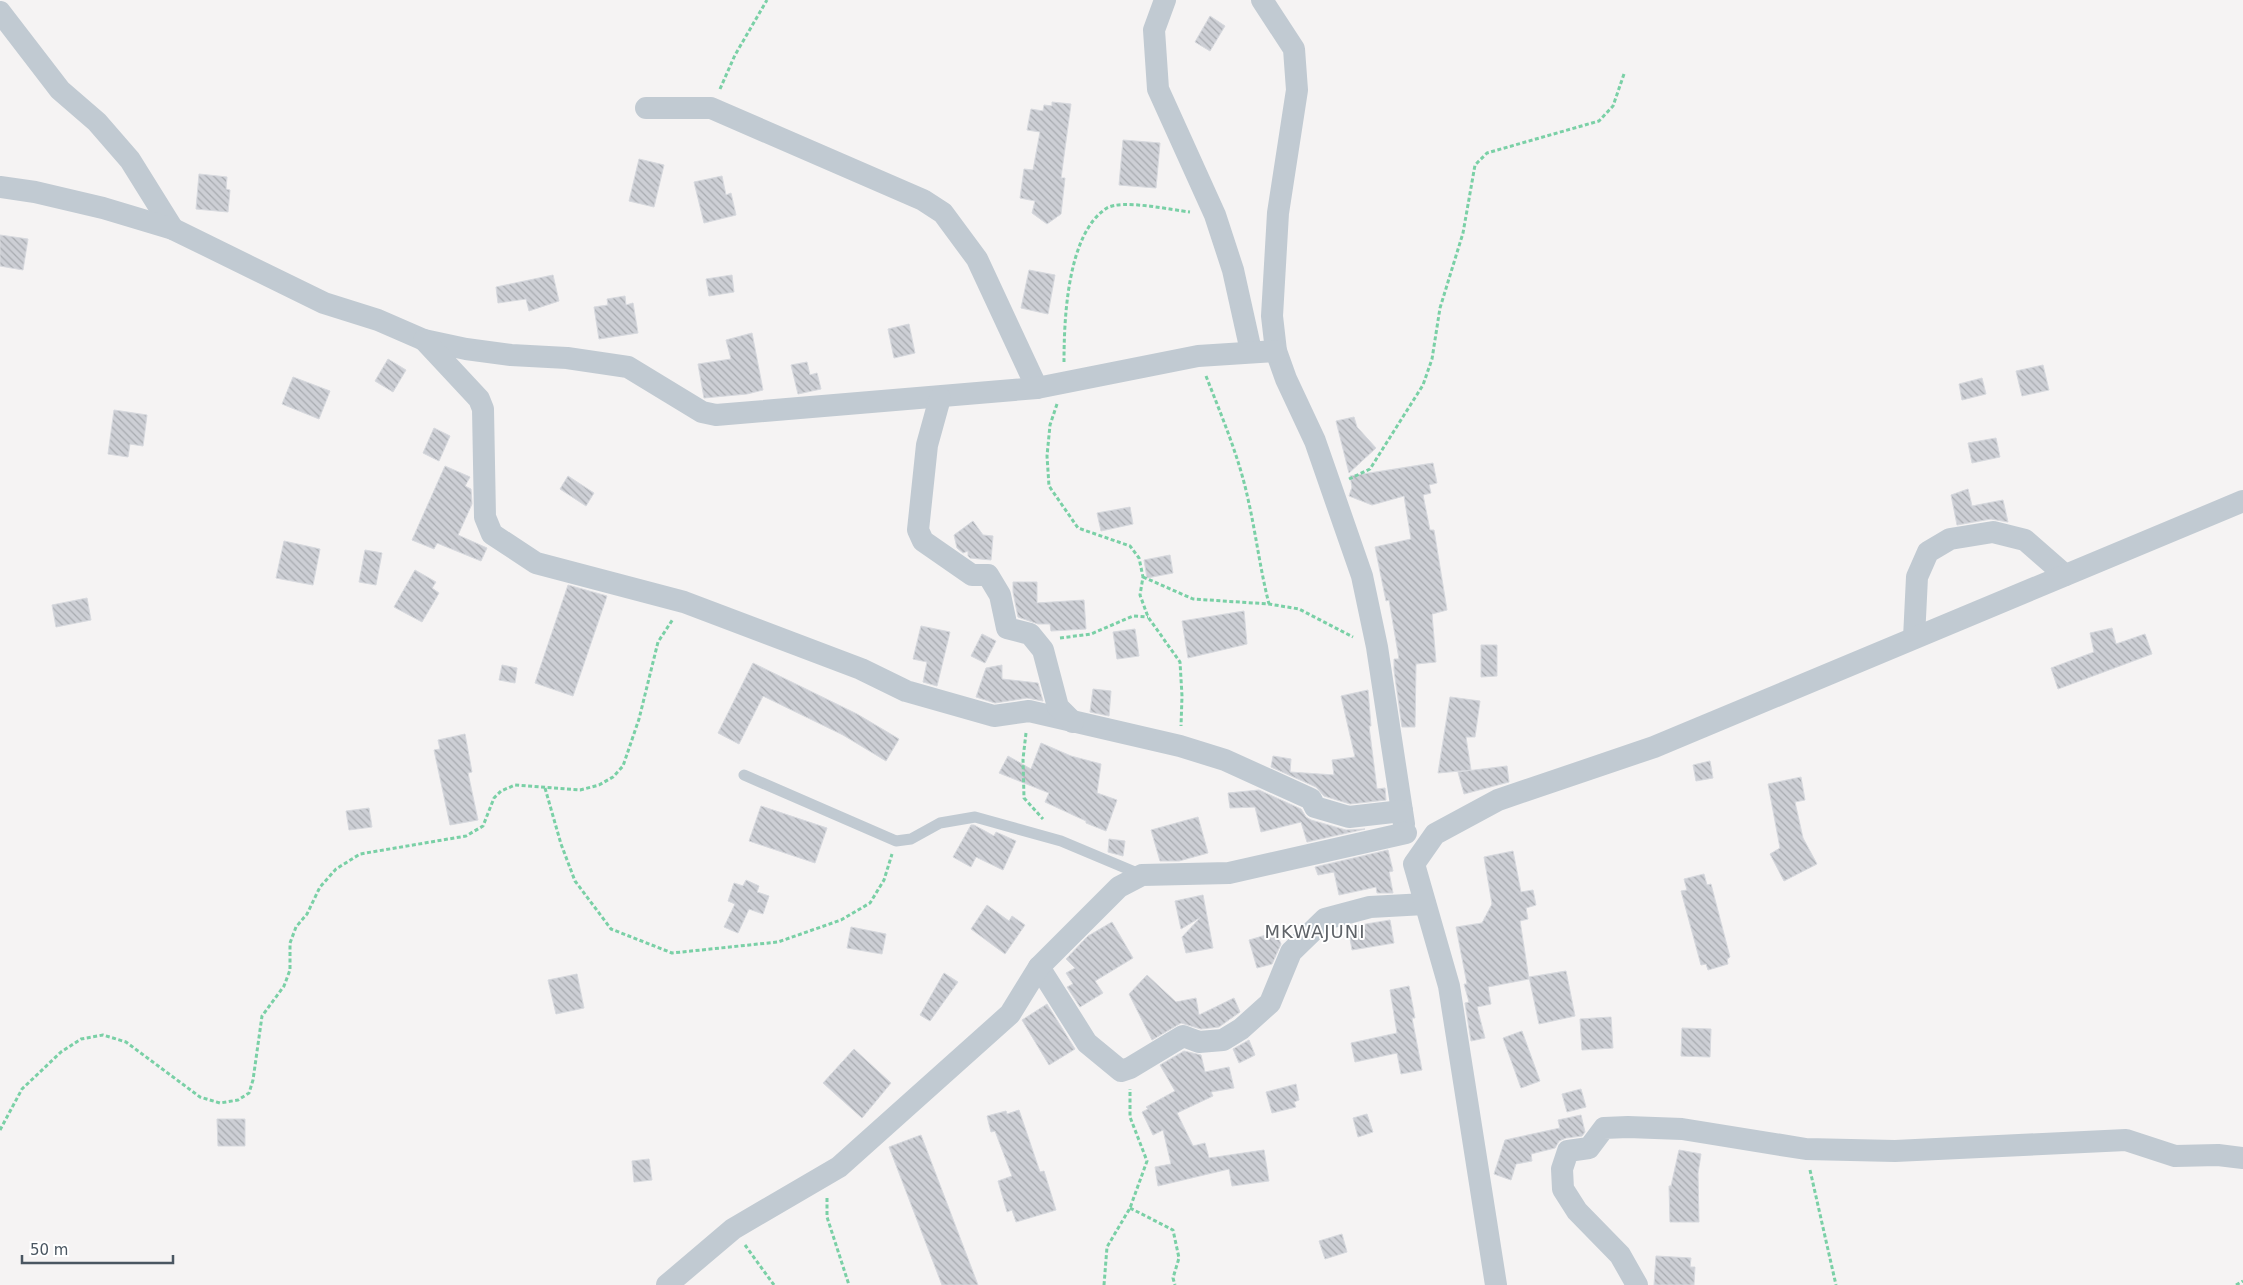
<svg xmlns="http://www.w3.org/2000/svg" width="2243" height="1285" font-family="'DejaVu Sans',sans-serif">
<defs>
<pattern id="building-back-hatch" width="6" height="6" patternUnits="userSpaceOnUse" patternTransform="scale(1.25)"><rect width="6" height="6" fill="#cdcfd5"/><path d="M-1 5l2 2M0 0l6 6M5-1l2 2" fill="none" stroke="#a8abb0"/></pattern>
</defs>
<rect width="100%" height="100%" fill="#f5f3f3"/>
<g fill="url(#building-back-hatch)" stroke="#d7d9de">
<path d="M1210 16 1225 26 1210 51 1195 42Z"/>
<path d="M1052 102 1071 104 1061 178H1065L1061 214 1047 224 1032 213 1035 201 1020 198 1024 169 1033 170 1040 132 1027 130 1031 109 1043 111 1044 105 1052 106Z"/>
<path d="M1123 140 1160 143 1156 188 1119 185Z"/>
<path d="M639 159 664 165 654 207 629 201Z"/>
<path d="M199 174 227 177 226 189 230 190 228 212 196 209Z"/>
<path d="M722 176 726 195 731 193 736 215 704 223 694 182Z"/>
<path d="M0 235 28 239 23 270 0 266Z"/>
<path d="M1029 270 1055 275 1048 314 1021 308Z"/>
<path d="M553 275 559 301 529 311 526 299 498 303 496 287Z"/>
<path d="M732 275 734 292 709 296 706 279Z"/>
<path d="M625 296 626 305 633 303 638 333 599 339 594 307 608 305 607 299Z"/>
<path d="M909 324 915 353 894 358 888 329Z"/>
<path d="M752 333 763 390 747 394 704 398 698 364 731 359 726 340Z"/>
<path d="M388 359 406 370 393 392 375 381Z"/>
<path d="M807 362 810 375 817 373 821 389 798 394 791 365Z"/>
<path d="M2043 365 2049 390 2022 396 2016 371Z"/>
<path d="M293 377 330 391 319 419 282 404Z"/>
<path d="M1982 378 1986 394 1962 400 1959 384Z"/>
<path d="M114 410 147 415 143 446 130 444 128 457 108 454Z"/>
<path d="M1354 417 1357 427 1376 448 1349 473 1336 421Z"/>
<path d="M434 428 450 436 439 461 423 453Z"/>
<path d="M1996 438 2000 457 1972 463 1968 443Z"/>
<path d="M1433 463 1437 483 1429 485 1431 493 1423 495 1430 530H1434L1447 610 1432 614 1436 662 1416 664 1415 727H1402L1394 670V659H1399L1389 600 1386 601 1375 547 1411 539 1404 496 1372 505 1349 496 1352 487 1350 476Z"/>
<path d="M445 466 470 477 465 486 471 489 472 504 458 535 487 548 481 561 437 543 434 549 412 540Z"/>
<path d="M568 476 594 493 586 506 560 489Z"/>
<path d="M1968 489 1972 506 2003 500 2008 522 1991 519 1957 525 1951 495Z"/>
<path d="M1130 507 1133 524 1101 531 1097 513Z"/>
<path d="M973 521 983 535 993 536 991 560 970 558 968 556V551L963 553 957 548 954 535Z"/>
<path d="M284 541 320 549 313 585 276 578Z"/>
<path d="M365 550 382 553 376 585 359 582Z"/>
<path d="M1170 555 1173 573 1147 578 1144 560Z"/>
<path d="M415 570 436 582 432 588 439 593 422 622 394 607Z"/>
<path d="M1013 582H1037V603L1084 600 1086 629 1051 631 1050 624H1038L1018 617 1013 592Z"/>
<path d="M568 585 607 596 573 696 535 683Z"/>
<path d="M87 598 91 620 56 627 52 605Z"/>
<path d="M1244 611 1247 644 1188 658 1182 621Z"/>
<path d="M921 626 950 632 937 686 923 682 927 662 913 659Z"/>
<path d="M2112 628 2116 644 2145 634 2152 654 2058 689 2051 668 2094 652 2090 633Z"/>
<path d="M1135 629 1139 656 1117 659 1113 632Z"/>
<path d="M982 634 996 641 985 663 971 656Z"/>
<path d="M1481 645H1497V676L1481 677Z"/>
<path d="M753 663 857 714 899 739 886 761 843 735 763 696 739 744 718 733Z"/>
<path d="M502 665 517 668 515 683 499 680Z"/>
<path d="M1002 665V679L1038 683 1043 701 1027 698 995 703 976 697 986 668Z"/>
<path d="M1093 689 1111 691 1109 716 1090 712Z"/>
<path d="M1368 690 1371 726H1369L1377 789 1385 788 1386 800 1350 804 1324 796 1316 787 1271 767 1273 756 1291 759 1290 772 1334 775 1332 760 1355 757 1341 696Z"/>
<path d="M1450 697 1480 701 1475 737H1466L1471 770 1438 773Z"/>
<path d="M465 734 472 772 468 773 478 820 450 825 434 750 440 749 438 740Z"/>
<path d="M1041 743 1071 756 1101 764 1097 793 1117 800 1106 831 1086 823V821L1045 802 1049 793 999 773 1008 756 1031 769Z"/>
<path d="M1710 761 1713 778 1696 781 1693 765Z"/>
<path d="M1507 766 1509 782 1464 794 1458 772Z"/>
<path d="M1801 777 1805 800 1795 802 1803 838 1817 864 1784 881 1770 854 1780 848 1768 784Z"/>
<path d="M1259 790 1301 809 1306 817 1311 820 1346 830 1365 829 1307 842 1301 822 1261 832 1255 807 1230 808 1228 793Z"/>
<path d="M761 806 827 828 815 863 749 841Z"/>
<path d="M369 808 372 827 349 830 346 811Z"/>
<path d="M1198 817 1208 853 1179 861H1160L1151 830Z"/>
<path d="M971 825H974L994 836 996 832 1016 841 1003 870 976 857 971 867 953 857Z"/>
<path d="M1109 839 1125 841 1123 856 1108 852Z"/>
<path d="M1388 850 1393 871 1389 872 1393 893H1377L1376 887 1339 895 1334 872 1318 875 1315 867Z"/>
<path d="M1513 851 1521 892 1533 890 1536 905 1526 908 1528 919 1520 921 1529 979 1488 987 1491 1004 1477 1007 1485 1038 1471 1041 1465 1003 1469 1002 1464 984H1467L1456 927 1482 923 1492 904 1484 857Z"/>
<path d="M1704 874 1707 885 1711 884 1730 957 1727 959 1728 964 1708 970 1706 964 1701 965 1681 891 1687 890 1684 879Z"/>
<path d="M746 880 759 886 757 892 769 896 763 914 749 909 738 933 724 927 735 904 728 901 734 883 743 886Z"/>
<path d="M1203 895 1213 948 1186 953 1182 937 1201 917 1181 929 1175 901Z"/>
<path d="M987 905 1009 921 1012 916 1025 925 1005 954 971 929Z"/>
<path d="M1390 920 1394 943 1352 950 1348 927Z"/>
<path d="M1112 922 1133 958 1095 981 1103 993 1080 1007 1067 987 1073 984 1066 973 1075 968 1066 959 1088 936Z"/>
<path d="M851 927 886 934 882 954 847 948Z"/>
<path d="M1276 932 1281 944 1272 964 1257 968 1249 940Z"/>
<path d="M1566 971 1575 1016 1539 1024 1529 977Z"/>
<path d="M944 973 958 982 930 1021 920 1015Z"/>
<path d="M577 974 584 1008 556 1014 548 980Z"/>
<path d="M1147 975 1176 1002 1196 998 1199 1015 1234 998 1240 1012 1219 1027 1201 1029 1181 1023 1152 1040 1129 994Z"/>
<path d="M1409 986 1415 1018H1412L1422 1070 1401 1074 1397 1053 1355 1062 1351 1043 1397 1033 1390 990Z"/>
<path d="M1047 1004 1075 1049 1049 1065 1022 1020Z"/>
<path d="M1611 1017 1613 1048 1582 1050 1580 1019Z"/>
<path d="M1682 1028 1711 1029 1710 1057 1681 1056Z"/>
<path d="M1522 1031 1540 1081 1521 1088 1503 1038Z"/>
<path d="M1249 1040 1255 1055 1239 1063 1233 1049Z"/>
<path d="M854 1049 891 1083 862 1118 823 1083Z"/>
<path d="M1184 1051 1201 1055 1205 1072 1229 1067 1234 1088 1211 1092 1213 1096 1177 1113 1193 1146 1205 1143 1209 1158 1264 1150 1269 1181 1232 1186 1229 1169 1158 1186 1155 1167 1171 1164 1163 1130 1153 1135 1142 1112 1148 1109 1146 1107 1175 1091 1160 1065Z"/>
<path d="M1296 1084 1299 1100 1294 1102 1296 1107 1272 1113 1266 1092Z"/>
<path d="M1581 1089 1586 1107 1567 1112 1562 1094Z"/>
<path d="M1019 1110 1040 1172 1044 1171 1056 1210 1016 1222 1012 1210 1007 1212 998 1181 1012 1176 995 1131 991 1132 987 1116 1006 1111 1007 1114Z"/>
<path d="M1367 1114 1373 1132 1358 1137 1353 1118Z"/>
<path d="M1581 1115 1585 1132 1582 1136 1566 1138 1559 1141 1555 1148 1531 1154 1532 1161 1516 1164 1511 1180 1494 1174 1505 1140 1560 1128 1558 1120Z"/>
<path d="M217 1119H245V1146H218Z"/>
<path d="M921 1135 978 1285H942L889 1147Z"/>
<path d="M1679 1150 1701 1154 1698 1173 1699 1222H1670L1669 1186H1671Z"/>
<path d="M649 1159 652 1180 634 1182 632 1161Z"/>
<path d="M1342 1234 1347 1252 1325 1259 1319 1241Z"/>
<path d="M1656 1256 1691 1258 1690 1267H1695L1694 1285H1654Z"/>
</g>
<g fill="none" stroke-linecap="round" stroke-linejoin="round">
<g stroke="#7ad0a6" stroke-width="3" stroke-dasharray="4 2.5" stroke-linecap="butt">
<path d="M720 89 735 55 767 0"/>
<path d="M1064 362C1064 320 1067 233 1107 208 1122 199 1172 210 1190 212"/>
<path d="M1206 376C1222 417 1239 457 1248 499 1256 534 1260 569 1269 604"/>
<path d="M1057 404 1050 425 1047 456 1049 486 1078 528 1130 546 1139 558 1143 577 1140 595 1148 617 1180 662 1182 696 1181 726"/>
<path d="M1349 479 1370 469 1423 385 1432 359 1440 308 1463 233 1475 165 1487 153 1599 121 1613 106 1624 74"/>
<path d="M1143 577 1193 599 1269 604 1299 609 1353 637"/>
<path d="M1060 638 1091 634 1133 616 1148 617"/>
<path d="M1026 733 1023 759 1024 798 1043 819"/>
<path d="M545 788 561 844 575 881 611 929 672 953 778 942 841 920 870 903 884 880 892 854"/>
<path d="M0 1130 22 1089 61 1052 81 1039 103 1035 126 1042 200 1097 220 1103 238 1100 249 1093 253 1080 262 1016 284 986 290 970V943L296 927 307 914 320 887 336 869 360 854 466 836 483 826 494 798 501 791 515 785 580 790 599 785 613 777 623 766 639 719 658 642 673 619"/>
<path d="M1810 1170 1836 1285"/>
<path d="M827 1198V1217L849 1285"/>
<path d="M1130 1208 1173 1230 1179 1258 1173 1278 1175 1285"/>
<path d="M745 1245 774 1285"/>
<path d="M1104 1285 1107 1247 1130 1208 1147 1161 1130 1117V1089"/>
<path d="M2236 1285 2243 1281"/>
</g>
<path stroke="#c1cad2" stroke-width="11" d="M744 775 896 841 911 839 940 823 975 817 1061 841 1142 875"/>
<g stroke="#c1cad2" stroke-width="22">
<path d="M1165 0 1154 30 1158 89 1215 215 1233 270 1251 351"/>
<path d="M1262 0 1294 49 1297 90 1278 213 1272 316 1276 351 1286 379 1315 441 1362 576 1377 647 1404 824"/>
<path d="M0 12 60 90 97 122 130 160 173 229"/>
<path d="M646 108H711L923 200 943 213 977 259 1037 388"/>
<path d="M0 187 35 192 103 208 173 229 324 303 378 320 424 340 466 349 511 355 567 358 628 367 702 412 716 415 1037 388 1198 356 1276 351"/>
<path d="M424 340 479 399 483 409 485 517 492 534 536 563 684 602 861 669 906 691 994 716 1029 711 1180 746 1225 760 1311 799 1315 807 1349 817 1402 811"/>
<path d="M940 398 927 445 918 530 923 541 972 575H988L1000 595 1007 628 1030 634 1043 650 1058 707 1073 722"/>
<path d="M1914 638 1917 577 1928 552 1950 539 1993 532 2025 540 2065 575"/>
<path d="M1039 967 1087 1043 1121 1071 1130 1068 1183 1036 1199 1042 1223 1040 1241 1029 1270 1003 1291 952 1325 919 1370 907 1425 904"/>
<path d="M667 1285 733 1229 839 1167 1010 1014 1039 967 1119 887 1142 875 1229 873 1406 833"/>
<path d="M1496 1285 1449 986 1414 864 1435 834 1498 800 1654 747 2243 501"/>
<path d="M1637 1285 1620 1255 1577 1211 1563 1189 1562 1169 1568 1151 1589 1148 1604 1128 1628 1127 1682 1129 1806 1149 1895 1151 2126 1140 2175 1156 2218 1155 2243 1158"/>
</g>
</g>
<g text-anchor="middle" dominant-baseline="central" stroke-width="4" stroke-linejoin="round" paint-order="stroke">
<g font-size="18" letter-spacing="1" fill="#5f6368" stroke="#fff">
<text x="1315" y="931">MKWAJUNI</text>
</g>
</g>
<path d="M22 1255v8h151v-8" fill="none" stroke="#4a5661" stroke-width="2.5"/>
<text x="30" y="1255" font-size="15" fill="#4a5661" stroke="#ffffff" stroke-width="4" paint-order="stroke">50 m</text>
</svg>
